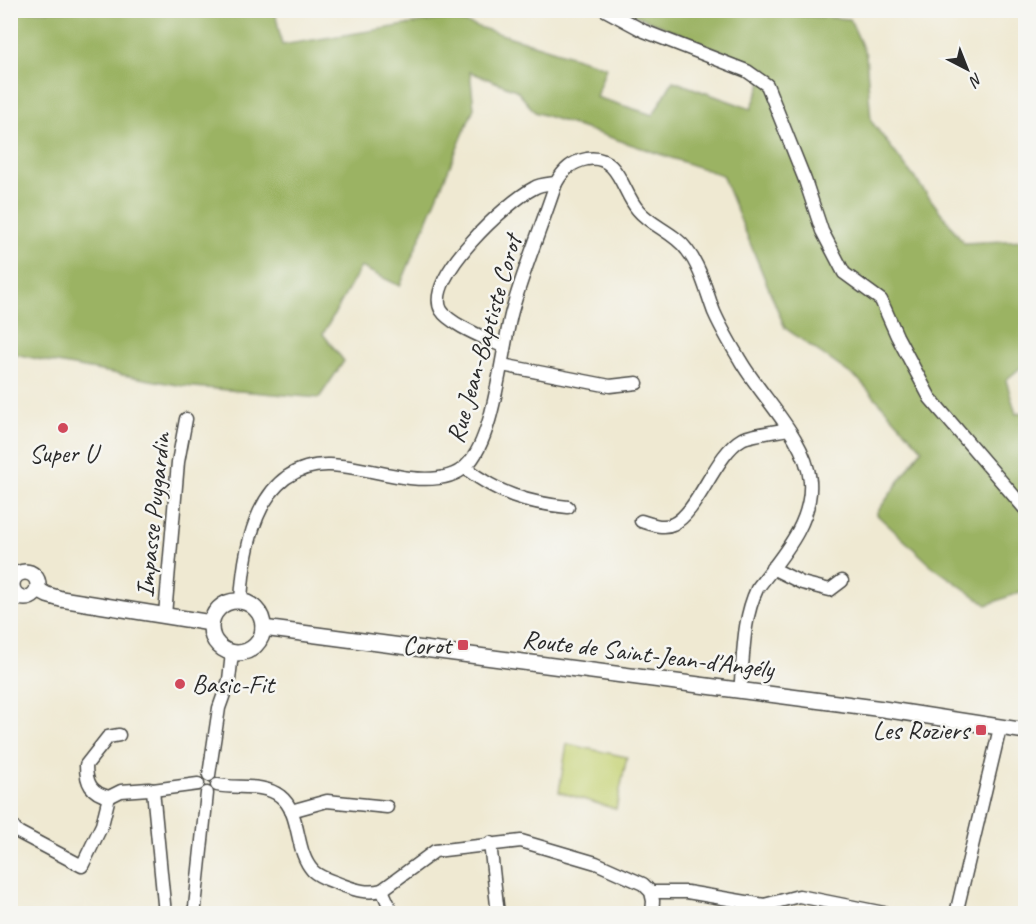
<svg xmlns="http://www.w3.org/2000/svg" width="1036" height="924" font-family="Caveat,sans-serif">
<rect width="100%" height="100%" fill="#f6f6f2"/>
<filter id="ink" filterUnits="userSpaceOnUse"><feTurbulence type="fractalNoise" baseFrequency=".0167" numOctaves="2"/><feDisplacementMap in="SourceGraphic" scale="12" xChannelSelector="R" yChannelSelector="G"/><feConvolveMatrix kernelMatrix="1 2 1 2 8 2 1 2 1" color-interpolation-filters="sRGB"/></filter>
<filter id="wash" filterUnits="userSpaceOnUse"><feTurbulence type="fractalNoise" baseFrequency=".008" numOctaves="4" result="noise"/><feDisplacementMap in="SourceGraphic" scale="24" xChannelSelector="R" yChannelSelector="G"/><feGaussianBlur stdDeviation="1.35" result="paint"/><feColorMatrix in="noise" values="0 0 0 0 0 0 0 0 0 0 0 0 0 0 0 0 0 1.4 0 .05"/><feComposite in="paint" operator="in"/></filter>
<g filter="url(#wash)">
<rect width="100%" height="100%" fill="#efe9d2"/>
<path fill="#c4d172" stroke="#787e4e" stroke-width="1.5" d="M567 744 627 757 616 809 559 792Z"/>
<path fill="#9bb364" stroke="#636f48" stroke-width="1.5" d="M722 10 850 19 866 55 871 121 964 243 1025 240V364L1006 380 1016 414 1025 412V590L987 605 932 566 876 514 922 449 859 380 785 328 722 175 535 112 516 90 470 72 474 108 400 286 361 267 323 334 344 361 319 398 183 386 46 361 11 353V11H275L282 45 450 18 606 67 596 97 653 115 673 81 751 109 767 70 626 11Z"/>
</g>
<g filter="url(#ink)">
<g fill="none" stroke-linecap="round" stroke-linejoin="round">
<g stroke="#484844" stroke-width="15">
<g id="minor">
<path d="M605 10 644 31 747 71 767 85 805 180 822 231 844 273 881 300 897 336 930 398 1026 510"/>
<path d="M504 347C488 339 450 325 441 310 424 278 508 201 534 188 540 184 549 184 556 183"/>
<path d="M502 365 610 386 637 383"/>
<path d="M465 468C498 493 526 503 568 507"/>
<path d="M641 521C651 524 663 529 673 524 698 513 715 454 742 439 749 435 778 431 788 429"/>
<path d="M772 568 802 583 830 590 842 581"/>
<path d="M241 601C244 546 258 463 330 465 357 466 383 475 410 478 429 480 452 480 466 466 495 439 501 351 512 311 524 268 542 226 556 183 564 169 572 162 587 159 619 154 622 192 638 210 651 226 674 232 687 250 701 268 706 291 714 312 721 328 731 345 740 360 761 397 806 438 810 481 813 524 780 558 757 589 742 621 744 656 740 691"/>
<path d="M165 615 178 462 186 419"/>
<path d="M119 735 108 737 86 765C86 783 91 793 109 797L121 791 149 789 153 790 198 784"/>
<path d="M209 775 219 708 229 680 232 653"/>
<path d="M217 785C237 789 264 783 280 796 302 813 294 851 313 871 320 878 333 881 342 885 356 890 367 894 382 890L393 914"/>
<path d="M153 790 165 914"/>
<path d="M291 811 327 801 387 807"/>
<path d="M10 822 16 831 82 866 102 825 109 797"/>
<path d="M490 843 498 914"/>
<path d="M382 890 435 851 521 841 596 863 643 884 651 892 653 901 652 914"/>
<path d="M651 892H687L764 905 799 896 889 914"/>
<path d="M192 914 195 907 207 793"/>
<path d="M956 914 1000 728"/>
</g>
</g>
<g stroke="#484844" stroke-width="18">
<g id="major">
<circle cx="25" cy="585" r="13"/>
<path d="M38 590 47 595 61 599 211 623"/>
<circle cx="237" cy="627" r="26"/>
<path d="M263 628 883 709 1026 731"/>
</g>
</g>
<use href="#minor" stroke="#fff" stroke-width="12"/>
<use href="#major" stroke="#fff" stroke-width="15"/>
</g>
</g>
<g fill="#d1495b" stroke="#f6f6f2" stroke-width="2">
<circle cx="63" cy="428" r="6"/>
<rect x="457" y="639" width="12" height="12" rx="3"/>
<circle cx="180" cy="684" r="6"/>
<rect x="975" y="724" width="12" height="12" rx="3"/>
</g>
<g text-anchor="middle" dominant-baseline="central" stroke-width="5" stroke-linejoin="round" paint-order="stroke">
<g font-size="26" fill="#2b2b2b" stroke="#f6f6f2">
<text transform="translate(484 339) rotate(-74)">Rue Jean-Baptiste Corot</text>
<text transform="translate(153 515) rotate(-84)">Impasse Puygardin</text>
<text transform="translate(648 654) rotate(7)">Route de Saint-Jean-d'Angély</text>
</g>
<g font-size="26" fill="#2b2b2b" stroke="#f6f6f2" text-anchor="end">
<text x="63" y="453" text-anchor="middle">Super U</text>
<text x="451" y="645">Corot</text>
<text x="192" y="684" text-anchor="start">Basic-Fit</text>
<text x="969" y="730">Les Roziers</text>
</g>
</g>
<rect width="1036" height="924" fill="none" stroke="#f6f6f2" stroke-width="36"/>
<g transform="translate(967 69) rotate(138)" stroke="#f6f6f2" stroke-width="4.5" paint-order="stroke">
<path d="M0-4.5L10 22L0 15L-10 22Z" fill="#2b2b2b"/>
<text y="-9" font-size="16" font-weight="bold" text-anchor="middle" fill="#2b2b2b">N</text>
</g>
</svg>
